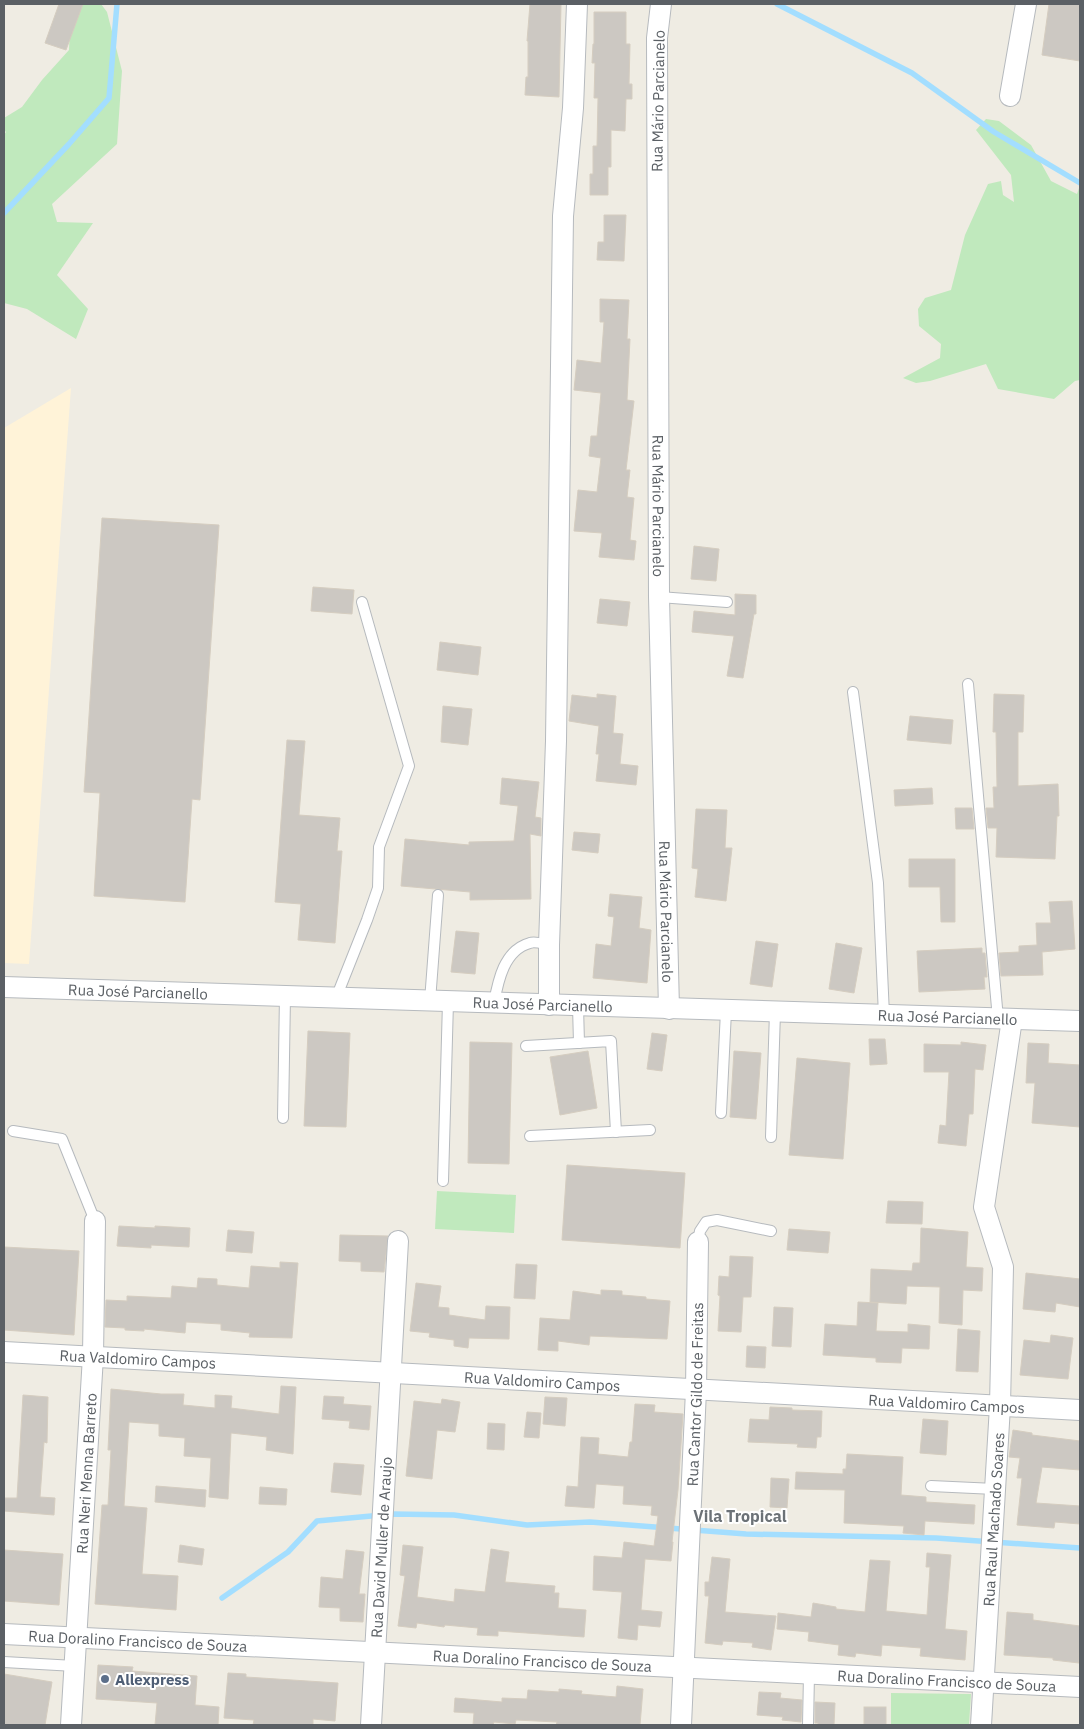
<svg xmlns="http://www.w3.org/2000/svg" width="1084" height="1729" font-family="'IBM Plex Sans',sans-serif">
<rect width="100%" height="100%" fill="#efece3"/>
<path fill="#fff3d8" d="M71 388 29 964 4 963V428Z"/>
<g fill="#c0e9bd">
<path d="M71 4H101L107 12 122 71 117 144 52 204 57 222 93 223 57 275 88 309 76 339 27 309 4 303V135L6 132 4 130V118L22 107 42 80 69 50Z"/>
<path d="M986 119 999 121 1031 145 1051 181 1077 194 1080 185V380L1075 381 1054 399 998 389 986 364 930 381 916 383 903 378 940 358 941 344 919 326 918 309 925 298 951 290 965 235 988 184 1001 181 1003 195 1014 202 1011 175 976 130Z"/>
<path d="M437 1191 516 1195 514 1233 435 1229Z"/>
<path d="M891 1693 971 1694 969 1725H891Z"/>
</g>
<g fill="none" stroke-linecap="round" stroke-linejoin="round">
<g stroke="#a3deff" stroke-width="5.5">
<path d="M777 4 912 73 994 132 1080 183"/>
<path d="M4 213 69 144 109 98 117 4"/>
<path d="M222 1598 288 1552 317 1521 393 1514 454 1515 527 1525 590 1522 746 1534 936 1538 1080 1548"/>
</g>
</g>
<g fill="#ccc8c2" stroke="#d5cdc0">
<path d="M59 4H83L66 50 45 43Z"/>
<path d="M530 4H561L559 97 525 95 526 77H528V41H527Z"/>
<path d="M1049 4H1080V61L1042 55Z"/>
<path d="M594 12H626V44H630L629 84H632V99H626L625 131 611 130V167H608V195H590V174H593V146H597L598 98H594L595 63H592L593 44H594Z"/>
<path d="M604 215H626L624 261 597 260 598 242H604Z"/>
<path d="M600 299 629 300 627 339H630L627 400 634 401 626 470H630L627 497 634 498 630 540 636 541 634 560 599 557 602 533 574 531 578 490 597 492 601 458 589 456 591 436H597L601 393 574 390 577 360 601 363 604 322H600Z"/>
<path d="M102 518 219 525 200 800 192 799 185 902 94 896 100 793 84 792Z"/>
<path d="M694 546 719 549 716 581 691 579Z"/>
<path d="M313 587 354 590 352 614 311 611Z"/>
<path d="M735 594 756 595V614H754L743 678 727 676 734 636 692 632 694 611 735 615Z"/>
<path d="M600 599 630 602 627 626 597 623Z"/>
<path d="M440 642 481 647 478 675 437 670Z"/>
<path d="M597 694 616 696 613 733 623 734 620 764 638 766 636 785 596 781 599 754H596L599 726 569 721 572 695 597 698Z"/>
<path d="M994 694 1024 695 1023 732H1018V786L1058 784 1059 816H1057L1055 859 996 857 997 828H988L986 808H994L993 787H997L996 732H993Z"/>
<path d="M443 706 472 709 468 745 441 742Z"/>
<path d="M910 716 953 720 951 744 907 740Z"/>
<path d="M287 740 305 741 299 815 340 818 337 851H342L335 943 298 940 301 904 275 902Z"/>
<path d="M502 778 539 782 535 817 541 818V836L530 834 531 899 470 900V892L401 886 405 839 469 845V842L514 841 518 806 500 804Z"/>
<path d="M932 788 933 804 895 806 894 790Z"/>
<path d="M955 808H972L974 829H956Z"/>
<path d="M696 809 727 810 725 848H732L726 901 695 897 698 869 692 868Z"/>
<path d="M574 832 600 834 598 853 572 850Z"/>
<path d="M909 859H955V922H941L940 887H909Z"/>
<path d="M610 894 642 897 639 928 651 930 647 983 593 978 596 944 611 946 614 917 608 916Z"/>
<path d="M1072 901 1075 949 1042 952 1043 975 1001 976 999 953 1019 952V946L1037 945 1036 923H1051L1049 902Z"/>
<path d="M456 931 479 933 475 974 451 972Z"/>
<path d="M756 941 778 944 772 987 750 984Z"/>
<path d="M836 943 862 948 854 993 829 989Z"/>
<path d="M982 948V953H985L987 977H984L985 989 919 992 917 951Z"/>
<path d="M308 1031 350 1033 346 1127 304 1126Z"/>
<path d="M652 1033 667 1035 662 1071 647 1069Z"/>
<path d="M869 1039H885L887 1064 870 1065Z"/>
<path d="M470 1042 512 1043 509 1164 468 1163Z"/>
<path d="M961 1042 986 1045 983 1070 975 1069 973 1114H969L966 1146 938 1143 940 1125 946 1126 949 1072H924V1044L961 1045Z"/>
<path d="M1028 1043 1049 1044 1048 1063 1080 1065V1127L1032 1123 1035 1083H1026Z"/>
<path d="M588 1051 597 1108 560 1115 550 1057Z"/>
<path d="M734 1051 761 1053 756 1119 730 1117Z"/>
<path d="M797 1058 850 1063 843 1159 789 1155Z"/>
<path d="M567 1165 685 1173 680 1248 562 1240Z"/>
<path d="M888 1201 923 1202 922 1224 886 1223Z"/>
<path d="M119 1226 155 1228V1226L190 1228 189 1247 151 1245V1248L117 1246Z"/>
<path d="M921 1228 968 1232 966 1267 983 1268 982 1291 963 1290 962 1325 939 1323 940 1287 907 1286 906 1304 870 1302 871 1269 912 1271 913 1263H920Z"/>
<path d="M789 1229 830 1232 828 1253 787 1250Z"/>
<path d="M228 1230 254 1232 252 1253 226 1251Z"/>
<path d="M340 1235 388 1236 384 1272 361 1271V1262L339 1261Z"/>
<path d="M4 1247 79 1251 74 1335 4 1330Z"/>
<path d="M730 1256 753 1257 751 1297H743L741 1332 718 1331 720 1296 718 1295 719 1276 729 1277Z"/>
<path d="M280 1262 298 1263 292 1338 249 1337 250 1333 221 1330V1324L186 1322 185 1333 144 1329V1331L125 1330V1328L105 1327 106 1300 127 1301V1296L171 1298 172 1286 197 1288 198 1278 217 1279V1285L249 1288 251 1266 280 1268Z"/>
<path d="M516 1264 537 1265 535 1299 514 1298Z"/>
<path d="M1026 1273 1080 1279V1307L1056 1303 1055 1312 1023 1309Z"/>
<path d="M416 1283 441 1286 438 1307 449 1308V1315L485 1320 486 1306 510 1307 509 1339 469 1338 468 1348 454 1346V1340L429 1337 430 1333 410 1331Z"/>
<path d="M601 1290 622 1291V1295L646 1297V1299L670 1301 667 1339 590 1336 589 1345 558 1341V1351L538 1350 540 1318 570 1320 573 1291 601 1295Z"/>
<path d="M858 1302 878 1303 876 1331 908 1332V1324L930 1326 929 1349 902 1348 901 1363 876 1362V1358L823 1355 825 1324 857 1326Z"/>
<path d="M774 1307 793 1308 791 1347 772 1346Z"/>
<path d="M958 1329 980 1331 978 1372 956 1371Z"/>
<path d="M1051 1335 1073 1338 1068 1379 1020 1375 1024 1340 1050 1343Z"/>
<path d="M747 1346 766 1347 765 1368 746 1367Z"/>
<path d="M281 1386 296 1387 293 1454 266 1450 267 1437 231 1433 228 1499 209 1497 211 1458 184 1456 185 1438 159 1436V1424L129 1422 124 1506 147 1508 142 1574 178 1576 176 1610 95 1604 102 1505H108L111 1450H108L111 1389 161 1394H184L183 1405 215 1408V1395L232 1396 231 1408 279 1414Z"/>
<path d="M23 1395 48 1397 47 1443 44 1442 40 1497 55 1498 54 1515 4 1511V1498H17Z"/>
<path d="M324 1396 344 1397 343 1404 371 1406 369 1430 349 1428 350 1421 322 1419Z"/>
<path d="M545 1397 567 1398 565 1426 543 1424Z"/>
<path d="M442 1399 460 1402 455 1432 437 1430 432 1479 406 1476 414 1401 441 1404Z"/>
<path d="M635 1404 655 1405 654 1412 683 1414 678 1490 672 1542H673L671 1561 645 1559 641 1610 662 1612 660 1627 638 1625 637 1640 618 1638 622 1592 593 1590 594 1556 622 1558 624 1542 654 1546 658 1516 651 1515 652 1506 623 1504 624 1486 596 1484 594 1508 565 1506 567 1486 578 1487 581 1437 599 1438 598 1454 628 1457 630 1442H632Z"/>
<path d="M770 1407 792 1408V1410L822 1411 821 1437H817L816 1448 797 1447 798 1444 748 1442 750 1419 769 1420Z"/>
<path d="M527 1412 541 1413 539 1438 524 1437Z"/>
<path d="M923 1419 948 1421 946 1455 920 1453Z"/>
<path d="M488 1423 505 1424 504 1450 487 1449Z"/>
<path d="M1013 1430 1032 1433V1435L1080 1441V1470L1042 1467 1036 1503 1080 1506V1524L1055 1522 1054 1528 1017 1525 1022 1478H1017L1020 1458 1009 1457Z"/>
<path d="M847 1454 903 1457 901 1495 926 1497V1502L975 1505 974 1524 925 1521 924 1535 903 1533 904 1526 844 1523 845 1490 795 1489 796 1472 843 1474V1469H846Z"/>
<path d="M334 1463 364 1465 361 1495 331 1492Z"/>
<path d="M771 1478 789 1479 787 1508 770 1507Z"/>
<path d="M156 1486 206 1490 205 1507 155 1502Z"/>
<path d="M260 1487 287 1489 286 1505 259 1504Z"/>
<path d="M180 1545 204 1549 202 1565 178 1562Z"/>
<path d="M403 1545 423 1547 417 1597 454 1602 455 1589 485 1592 491 1549 509 1552 505 1582 555 1586 554 1593H559L558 1608 586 1610 584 1637 498 1631V1636L477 1635 478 1628 445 1625 444 1627 417 1623 416 1628 398 1626 405 1576 400 1575Z"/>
<path d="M4 1550 63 1554 59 1605 4 1601Z"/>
<path d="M346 1550 364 1552 359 1594H365L363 1622 340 1621V1608L319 1607 321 1577 343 1579Z"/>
<path d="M927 1553 951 1555 945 1629 967 1631 965 1660 920 1656 921 1648 882 1645 881 1656 856 1653 855 1657 838 1655 839 1645 808 1641 809 1632 777 1629 778 1613 811 1617 813 1603 836 1607V1609L865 1612 870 1560 890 1561 886 1611 927 1615 930 1567H926Z"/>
<path d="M712 1557 730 1559 725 1612 776 1616 771 1650 752 1647 753 1643 723 1641 722 1645 705 1643 709 1596H705V1582H709Z"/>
<path d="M1007 1612 1033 1614V1620L1080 1626 1079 1663 1053 1660V1658L1004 1655Z"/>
<path d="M98 1665 133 1667 132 1671 197 1676 195 1705 219 1707 218 1725H155L157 1703 96 1699Z"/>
<path d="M228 1673 246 1674V1677L338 1683 335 1721 313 1719V1725H253L254 1720 224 1718Z"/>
<path d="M4 1674 52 1682 45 1725H4Z"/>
<path d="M617 1686 643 1689 640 1725H556L557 1722 516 1720 515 1724 494 1722 493 1725H473L474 1713 454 1712 455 1698 502 1702V1698L527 1699 528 1690 559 1692V1689L582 1691 581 1694 616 1697Z"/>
<path d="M759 1692 781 1693 780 1698 802 1700 801 1722 782 1720 783 1717 757 1715Z"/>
<path d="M815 1702 835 1703 834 1725H818V1723H815Z"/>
<rect x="864" y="1707" width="22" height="18"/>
</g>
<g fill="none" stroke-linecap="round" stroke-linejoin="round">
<g stroke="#b6babe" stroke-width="12">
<g id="service">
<path d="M659 597 727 602"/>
<path d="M968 684 998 1019"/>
<path d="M853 692 878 883 884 1015"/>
<path d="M336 998 367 920 378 888 379 847 409 766 362 602"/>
<path d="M430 1001 438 895"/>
<path d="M494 1003C498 981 504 950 530 943 535 941 543 944 549 945"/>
<path d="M578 1006 579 1043"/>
<path d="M526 1046 611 1041 616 1132"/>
<path d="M721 1113 726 1011"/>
<path d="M283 1118 285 996"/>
<path d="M13 1131 62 1139 95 1221"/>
<path d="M530 1136 650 1130"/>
<path d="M771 1137 775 1012"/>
<path d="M443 1181 448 1002"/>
<path d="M698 1242 700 1231 706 1222 717 1220 771 1231"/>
<path d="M931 1486 995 1489"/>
<path d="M4 1662 75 1666"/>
<path d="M808 1725 809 1674"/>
</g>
</g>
<g stroke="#b6babe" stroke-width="22">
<g id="minor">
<path id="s1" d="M661 4 657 38 659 597 669 1009"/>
<path d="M1010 96 1026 4"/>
<path id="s2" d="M4 987 1080 1021"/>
<path d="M549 1005V945L556 741 563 216 573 108 577 4"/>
<path id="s3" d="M4 1352C363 1369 721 1393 1080 1410"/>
<path id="s4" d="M4 1634 1080 1687"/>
<path id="s5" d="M71 1725 93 1356 95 1221"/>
<path id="s6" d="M371 1725 398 1241"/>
<path id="s7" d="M681 1725 696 1390 698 1242"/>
<path id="s8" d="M981 1725 1000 1406 1003 1267 984 1207 1012 1019"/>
</g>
</g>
<use href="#service" stroke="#fff" stroke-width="10"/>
<use href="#minor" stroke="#fff" stroke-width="20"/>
</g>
<circle fill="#5c6f8a" stroke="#fff" stroke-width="2" cx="105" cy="1679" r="5"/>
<g text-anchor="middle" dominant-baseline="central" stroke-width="4" stroke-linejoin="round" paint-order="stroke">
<g font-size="15" fill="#5b6065" stroke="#fff">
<text transform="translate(658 101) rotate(-89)">Rua Mário Parcianelo</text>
<text stroke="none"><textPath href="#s1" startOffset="502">Rua Mário Parcianelo</textPath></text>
<text stroke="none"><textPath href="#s1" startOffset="908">Rua Mário Parcianelo</textPath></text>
<text stroke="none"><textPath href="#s2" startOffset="134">Rua José Parcianello</textPath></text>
<text stroke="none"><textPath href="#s2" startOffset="539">Rua José Parcianello</textPath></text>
<text stroke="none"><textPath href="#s2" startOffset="944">Rua José Parcianello</textPath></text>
<text stroke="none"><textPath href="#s3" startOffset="134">Rua Valdomiro Campos</textPath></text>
<text stroke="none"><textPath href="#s3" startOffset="539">Rua Valdomiro Campos</textPath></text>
<text stroke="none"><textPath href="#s7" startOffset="331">Rua Cantor Gildo de Freitas</textPath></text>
<text stroke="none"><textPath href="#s3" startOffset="944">Rua Valdomiro Campos</textPath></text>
<text stroke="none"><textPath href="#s5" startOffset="252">Rua Neri Menna Barreto</textPath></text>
<text stroke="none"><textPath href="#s8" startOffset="206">Rua Raul Machado Soares</textPath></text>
<text stroke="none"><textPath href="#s6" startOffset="178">Rua David Muller de Araujo</textPath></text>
<text stroke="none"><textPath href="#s4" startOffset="134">Rua Doralino Francisco de Souza</textPath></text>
<text stroke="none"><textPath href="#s4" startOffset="539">Rua Doralino Francisco de Souza</textPath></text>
<text stroke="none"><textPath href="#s4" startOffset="944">Rua Doralino Francisco de Souza</textPath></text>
</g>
<g font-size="15" font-weight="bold" fill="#4e5e75" stroke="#fff" text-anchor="start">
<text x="115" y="1679">Allexpress</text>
</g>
<g font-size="16" font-weight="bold" fill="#6c7277" stroke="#fff">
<text x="740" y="1516">Vila Tropical</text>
</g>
</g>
<rect width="1084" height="1729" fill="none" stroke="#5b6065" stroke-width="10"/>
</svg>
